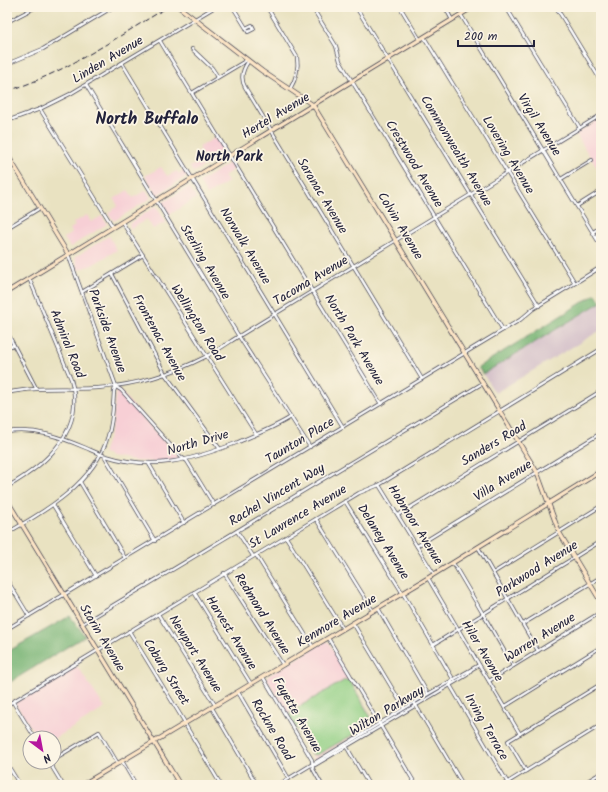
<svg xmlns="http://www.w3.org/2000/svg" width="608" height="792" font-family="Kalam,sans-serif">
<rect width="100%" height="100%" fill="#fcf5e5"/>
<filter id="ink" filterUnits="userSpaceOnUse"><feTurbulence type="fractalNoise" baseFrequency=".025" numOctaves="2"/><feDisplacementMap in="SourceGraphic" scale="8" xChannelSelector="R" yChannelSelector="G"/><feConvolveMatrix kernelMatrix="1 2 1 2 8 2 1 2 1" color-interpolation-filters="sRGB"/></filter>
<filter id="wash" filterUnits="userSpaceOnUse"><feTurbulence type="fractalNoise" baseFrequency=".012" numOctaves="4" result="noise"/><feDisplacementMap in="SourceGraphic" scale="16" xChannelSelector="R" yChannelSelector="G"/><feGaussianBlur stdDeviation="0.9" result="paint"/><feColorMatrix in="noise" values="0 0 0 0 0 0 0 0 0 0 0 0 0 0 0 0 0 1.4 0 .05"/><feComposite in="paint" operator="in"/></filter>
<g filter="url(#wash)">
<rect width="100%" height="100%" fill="#e9e2c1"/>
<g fill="#f7cfd5">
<path d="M601 118V173H600L576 134Z"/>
<path d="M216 137 225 153 194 172 192 171 190 167 202 160 197 152 201 150 199 147Z"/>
<path d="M230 163 234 169 224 176 228 182 207 195 199 182Z"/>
<path d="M161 167 167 176 177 171 179 174 184 170 187 176 157 195 145 176Z"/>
<path d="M189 187 196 198 169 215 162 204 163 202Z"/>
<path d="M128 190 133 198 146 190 151 198 114 221 108 213 118 206 114 199Z"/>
<path d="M156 206 166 222 153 229 147 219 131 229 129 224Z"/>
<path d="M87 215 91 222 102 216 107 224 70 247 64 238 72 233 70 229 75 226 73 223Z"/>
<path d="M109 236 117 250 92 265 78 270 75 257Z"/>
<path d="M117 389 120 391 179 459 159 462 134 461 111 457 103 453 109 437 113 421 116 390Z"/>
<path d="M326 641 329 643 375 722 374 724 316 759H314L267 679 268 676Z"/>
<path d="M77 666 105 708 54 739 38 738 15 703Z"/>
</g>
<path fill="#d2bdc8" d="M601 302V330L495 393 483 374Z"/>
<path fill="#91cf84" stroke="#5a7860" d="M349 679 374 723 317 755 312 754 289 716 290 712 345 680 346 681Z"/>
<g fill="#74b272" stroke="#4b6a56">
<path d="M596 294 601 302 483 374 478 367Z"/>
<path d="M70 616 85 636 7 684V652Z"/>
</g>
</g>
<g filter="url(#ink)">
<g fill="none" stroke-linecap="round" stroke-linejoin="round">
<g stroke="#403f4f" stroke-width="4">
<g id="street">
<path d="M233 7 246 28 248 32 254 29 252 25 246 28"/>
<path d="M267 7 297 57C299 69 296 79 290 89"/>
<path d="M312 7 336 46 340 61 350 78 503 330"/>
<path d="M356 7 539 306"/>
<path d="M400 7 420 40"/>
<path d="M445 7 452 20"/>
<path d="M506 7 580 128"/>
<path d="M556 7 601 81"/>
<path d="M461 15 601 246"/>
<path d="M7 22 36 7"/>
<path d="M424 37 575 283"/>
<path d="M160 41 381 404"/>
<path d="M192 49 212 68 218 77"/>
<path d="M248 62C243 69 240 78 245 87L422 379"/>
<path d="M122 63 343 427"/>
<path d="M7 64 43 49 113 7"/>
<path d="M86 85 238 335 310 447"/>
<path d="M192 93 247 60"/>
<path d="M40 109 113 227"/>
<path d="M7 121 40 109 70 94 215 7"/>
<path d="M561 179 592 160"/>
<path d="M577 206 601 191"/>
<path d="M122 222 256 434"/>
<path d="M7 228 40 208"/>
<path d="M593 232 601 227"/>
<path d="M112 274 165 374 220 449"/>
<path d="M82 292 143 255"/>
<path d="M7 332 36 388"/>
<path d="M7 347 14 345"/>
<path d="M116 387 121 390 181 457 187 461 214 505"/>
<path d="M7 393C37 386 67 390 98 388 135 385 172 374 205 357 217 351 228 343 239 336L601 115"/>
<path d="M7 432C36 428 60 437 86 448 93 451 99 454 106 456 153 471 192 460 236 443 254 435 274 428 291 417"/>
<path d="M105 457 155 541"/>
<path d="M149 464 184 523"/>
<path d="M80 482 125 558"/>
<path d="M379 485 434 574"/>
<path d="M7 487C47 464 86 430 71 379L29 278"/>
<path d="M345 501 410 605 453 679 450 685 509 785"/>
<path d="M53 505 96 576"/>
<path d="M398 515 601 391"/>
<path d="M316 519 373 611"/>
<path d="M237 531 253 556"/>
<path d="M7 533C46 511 95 482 108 436 113 422 113 406 114 391L116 386 68 254"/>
<path d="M286 537 343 629"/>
<path d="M417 546 601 433"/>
<path d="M478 547 538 651"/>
<path d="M256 555 313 647"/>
<path d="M224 573 283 665"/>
<path d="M493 573 601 506"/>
<path d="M428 578 520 734"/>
<path d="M7 580 29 616"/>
<path d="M194 592 251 684"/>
<path d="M378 608 428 694"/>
<path d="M158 614 215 705"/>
<path d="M353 623 404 708"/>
<path d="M82 624 483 383"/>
<path d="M523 624 601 577"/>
<path d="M7 629 503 330 520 320 533 309 601 267"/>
<path d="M129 631 184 721 186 726 221 785"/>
<path d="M328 638 416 785"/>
<path d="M433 645 483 614 453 563"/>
<path d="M513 666 483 614 601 541"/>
<path d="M263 677 312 760 313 769 322 785"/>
<path d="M489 681 601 612"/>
<path d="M238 692 289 779"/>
<path d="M13 702 35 738"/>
<path d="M415 704 463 785"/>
<path d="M7 705 359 493 379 485 601 349"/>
<path d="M504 707 601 647"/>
<path d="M212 708 257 785"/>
<path d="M346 746 369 785"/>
<path d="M54 759 99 732 118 764"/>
<path d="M122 761 136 785"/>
<path d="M49 762 63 785"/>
<path d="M7 764 20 785"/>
<path d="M313 765H315L467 675 471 670"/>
<path d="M526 771 508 741 601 684"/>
<path d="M92 779 96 785"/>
<path d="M278 785 428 694 479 665"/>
<path d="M503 785 601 725"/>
<path d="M581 785 601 773"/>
</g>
</g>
<g stroke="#403f4f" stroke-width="5">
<g id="secondary">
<path d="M179 7 262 71 313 105 537 472 559 532 601 602"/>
<path d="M7 154 68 254"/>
<path d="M7 292 473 7"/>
<path d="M7 500 180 785"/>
<path d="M82 785 428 578 601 471"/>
</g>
</g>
<use href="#street" stroke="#fff" stroke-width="2.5"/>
<use href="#secondary" stroke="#fde5c5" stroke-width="3.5"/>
<path stroke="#22223b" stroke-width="1" stroke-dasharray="6 3" stroke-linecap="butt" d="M7 91C64 74 117 37 168 7"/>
</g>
</g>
<g text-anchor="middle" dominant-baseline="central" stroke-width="3.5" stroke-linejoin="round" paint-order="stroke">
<g font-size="13" fill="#22223b" stroke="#fcf5e5">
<text transform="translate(108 60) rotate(-31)">Linden Avenue</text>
<text transform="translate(276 116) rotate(-31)">Hertel Avenue</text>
<text transform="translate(539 125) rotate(58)">Virgil Avenue</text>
<text transform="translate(456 151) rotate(59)">Commonwealth Avenue</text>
<text transform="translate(508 155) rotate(59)">Lovering Avenue</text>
<text transform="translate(414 164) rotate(59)">Crestwood Avenue</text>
<text transform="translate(322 196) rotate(59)">Saranac Avenue</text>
<text transform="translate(400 226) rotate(59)">Colvin Avenue</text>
<text transform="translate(245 246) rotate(59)">Norwalk Avenue</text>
<text transform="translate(205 262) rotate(59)">Sterling Avenue</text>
<text transform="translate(311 281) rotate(-31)">Tacoma Avenue</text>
<text transform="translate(197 323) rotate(58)">Wellington Road</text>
<text transform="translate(107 331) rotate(70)">Parkside Avenue</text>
<text transform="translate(159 338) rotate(61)">Frontenac Avenue</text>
<text transform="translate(354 340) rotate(59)">North Park Avenue</text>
<text transform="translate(67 344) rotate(68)">Admiral Road</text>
<text transform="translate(300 441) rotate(-31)">Taunton Place</text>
<text transform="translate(198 443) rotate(-16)">North Drive</text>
<text transform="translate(494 444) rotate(-31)">Sanders Road</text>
<text transform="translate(503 481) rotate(-32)">Villa Avenue</text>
<text transform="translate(277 495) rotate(-31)">Rachel Vincent Way</text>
<text transform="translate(298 517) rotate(-31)">St Lawrence Avenue</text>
<text transform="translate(415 525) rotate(58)">Hobmoor Avenue</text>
<text transform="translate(383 542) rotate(58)">Delaney Avenue</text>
<text transform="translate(537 569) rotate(-32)">Parkwood Avenue</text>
<text transform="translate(262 614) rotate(58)">Redmond Avenue</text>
<text transform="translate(337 621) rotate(-31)">Kenmore Avenue</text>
<text transform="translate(231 633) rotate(58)">Harvest Avenue</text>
<text transform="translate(102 638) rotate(59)">Starin Avenue</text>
<text transform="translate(540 638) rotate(-32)">Warren Avenue</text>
<text transform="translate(482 651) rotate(59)">Hiler Avenue</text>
<text transform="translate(195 654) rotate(58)">Newport Avenue</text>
<text transform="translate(166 672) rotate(58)">Coburg Street</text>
<text transform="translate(387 711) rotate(-31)">Wilton Parkway</text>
<text transform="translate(297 715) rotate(60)">Fayette Avenue</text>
<text transform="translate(486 727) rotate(60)">Irving Terrace</text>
<text transform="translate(272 730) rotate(59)">Rockne Road</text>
</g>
<g font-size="14" font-weight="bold" fill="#22223b" stroke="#fcf5e5">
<text x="229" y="157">North Park</text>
</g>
<g font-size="17" font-weight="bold" fill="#22223b" stroke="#fcf5e5">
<text x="147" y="119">North Buffalo</text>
</g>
</g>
<rect width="608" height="792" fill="none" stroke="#fcf5e5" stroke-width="24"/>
<g transform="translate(42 750) rotate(148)"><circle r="19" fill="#fcf5e5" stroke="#a5a1a1"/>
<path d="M0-3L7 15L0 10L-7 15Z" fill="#b5179e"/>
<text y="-6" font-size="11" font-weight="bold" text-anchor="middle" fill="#22223b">N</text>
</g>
<path d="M458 40v6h76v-6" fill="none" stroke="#22223b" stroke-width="2"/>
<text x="464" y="40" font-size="12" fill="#22223b" stroke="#fcf5e5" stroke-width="3" paint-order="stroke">200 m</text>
</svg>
